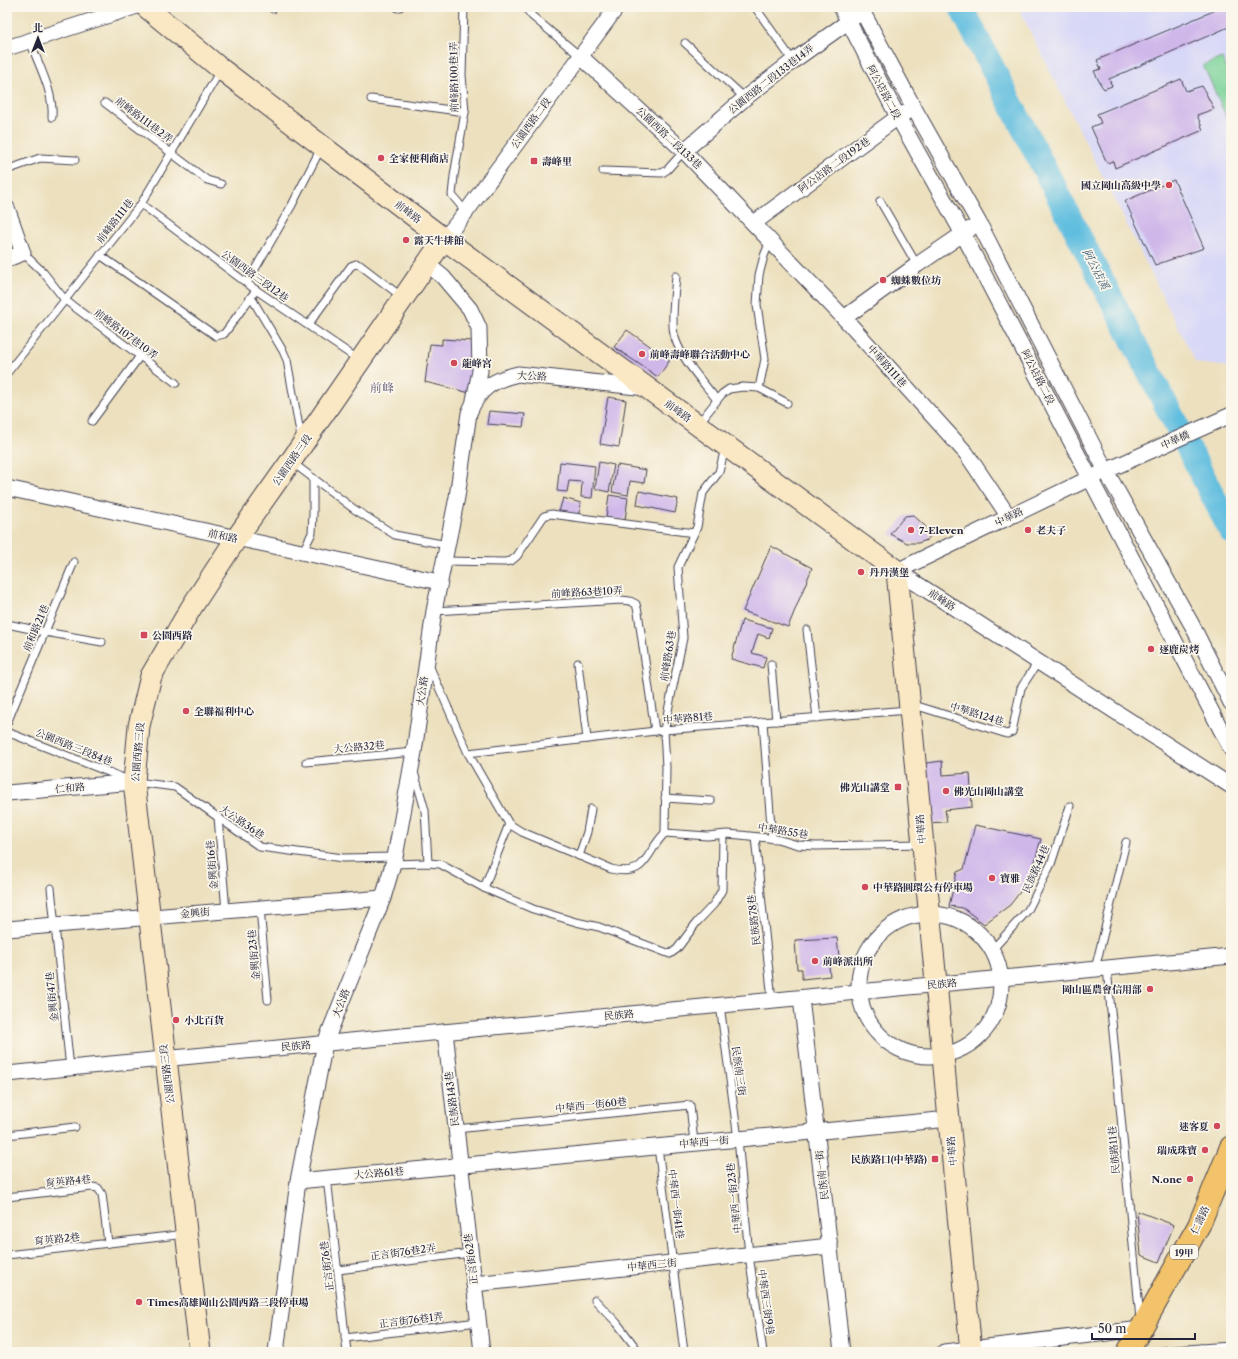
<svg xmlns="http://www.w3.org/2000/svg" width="1238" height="1359" font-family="'Libre Caslon Text','Noto Serif TC',serif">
<rect width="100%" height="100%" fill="#fbf7ec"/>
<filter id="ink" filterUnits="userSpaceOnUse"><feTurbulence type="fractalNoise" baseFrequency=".025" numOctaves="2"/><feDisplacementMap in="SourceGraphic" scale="8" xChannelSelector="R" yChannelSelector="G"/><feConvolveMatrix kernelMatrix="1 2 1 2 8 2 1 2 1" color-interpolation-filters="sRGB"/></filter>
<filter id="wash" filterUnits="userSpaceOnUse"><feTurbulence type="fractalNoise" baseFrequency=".012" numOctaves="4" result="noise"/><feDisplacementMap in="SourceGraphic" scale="16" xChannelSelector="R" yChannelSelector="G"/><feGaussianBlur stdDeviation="0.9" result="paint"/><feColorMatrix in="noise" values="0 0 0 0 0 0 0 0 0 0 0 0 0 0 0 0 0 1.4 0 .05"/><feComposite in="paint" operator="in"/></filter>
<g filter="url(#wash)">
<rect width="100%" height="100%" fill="#ece0be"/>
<path fill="#d7d7f8" d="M1018 7H1231V367L1196 363Z"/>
<path fill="#79d298" stroke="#4e7a6a" d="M1222 58 1231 77V127L1203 65Z"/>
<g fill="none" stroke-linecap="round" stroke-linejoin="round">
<path stroke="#61bedf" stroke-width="25" d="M961 7 1231 531"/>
</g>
<g id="blocks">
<g fill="#cfb7ea">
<path d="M1223 7H1231V26L1109 79 1112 86 1104 89 1101 85 1094 71 1101 69 1097 60Z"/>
<path d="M1181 79 1186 91 1202 86 1214 109 1197 115 1203 130 1115 168 1113 161 1107 163 1091 127 1101 123 1097 114Z"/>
<path d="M1174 180 1204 248 1155 265 1125 201Z"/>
<path d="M627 330 670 360 658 377 614 347Z"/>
<path d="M442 339 472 341 475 363 470 393 425 382 430 344 442 345Z"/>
<path d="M608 397 626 400 619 447 600 444Z"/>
<path d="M489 411 525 414 523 427 487 424Z"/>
<path d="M560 462 595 466 592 498 581 497 582 482 569 481 567 492 557 491Z"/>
<path d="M599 462 614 465 609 492 595 489Z"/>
<path d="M617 465 646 470 644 483 630 481 628 495 612 492Z"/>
<path d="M639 491 678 499 675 513 637 505Z"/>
<path d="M609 495 628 498 625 520 606 518Z"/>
<path d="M563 498 581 503 578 517 559 512Z"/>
<path d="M913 515 925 526 931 535 927 540 918 543H907L890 534 905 516Z"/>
<path d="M771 546 812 568 788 627 743 611Z"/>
<path d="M742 620 772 628 769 638 758 634 752 653 766 657 763 668 731 659Z"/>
<path d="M942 761 943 775 970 773 972 807 945 810 947 822 924 823 919 764Z"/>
<path d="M975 825 1041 839 1035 861 1026 884 1010 905 984 924 963 908 949 906 957 872 964 869Z"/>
<path d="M837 938 839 957 829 966 830 976 802 979V969H797L795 940Z"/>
<path d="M1137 1211 1174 1225 1159 1262 1141 1255Z"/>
</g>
</g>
</g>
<g filter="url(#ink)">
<use href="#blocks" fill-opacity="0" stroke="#403e4f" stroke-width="1"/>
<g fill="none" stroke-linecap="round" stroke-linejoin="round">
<g stroke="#403e4f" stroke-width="9">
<g id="lane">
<path d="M464 7 462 75 465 112 454 176 452 195 466 212"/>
<path d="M525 7 532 16 580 56"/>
<path d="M755 7 793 61"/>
<path d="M398 8 400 7"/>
<path d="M273 9 274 7"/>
<path d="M30 41C38 64 54 92 52 117"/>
<path d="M685 43 745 98"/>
<path d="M371 99 465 112"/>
<path d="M105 103 207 180 221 184"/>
<path d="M7 170 40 158 75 160"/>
<path d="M603 171 662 173 667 170 684 151"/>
<path d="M880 201 917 265"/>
<path d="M141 204 256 290 359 360"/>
<path d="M23 253 43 272 65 300 176 383"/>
<path d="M100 255 216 336 224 334 256 290"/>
<path d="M676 276C675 293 670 323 675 338 682 360 703 382 717 400"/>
<path d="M247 283 292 205 321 148"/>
<path d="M251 297 283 351 287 360 301 438"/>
<path d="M308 325 351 266 356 264 360 265 402 297"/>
<path d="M7 373 141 204 220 71"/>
<path d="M759 388 765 359 757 305 759 275 764 256 770 241"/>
<path d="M92 421 140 356"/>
<path d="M699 423 722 394 729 389 743 387 759 388 787 403"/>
<path d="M293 463 354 509 395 535 447 545"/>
<path d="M302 553 312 533 313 514V478"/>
<path d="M444 561 504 562 511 561 517 556 544 516 551 514 694 533"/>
<path d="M434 611 621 600 630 601 636 604 638 612 655 731"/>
<path d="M7 624 45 632 102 642"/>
<path d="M807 630 817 718"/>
<path d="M578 663 587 739"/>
<path d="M771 664 776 721"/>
<path d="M429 665 468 753 509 824 522 832 611 869C648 878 645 852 665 833"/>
<path d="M911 704 1007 734 1012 732 1021 688 1038 662"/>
<path d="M763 722 772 839"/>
<path d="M7 723 74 562"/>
<path d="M7 732 126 779"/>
<path d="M468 753 664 730 908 710"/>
<path d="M306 762 414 752"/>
<path d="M414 772 425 810 428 863"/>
<path d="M136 782 175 787 260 847 343 858 395 857"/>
<path d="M665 798 711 801"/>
<path d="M218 817 226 911"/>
<path d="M665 833 666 767 664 730 683 638 678 567 697 527 703 493 719 472 725 448"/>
<path d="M665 833 707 836 727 834 740 835 777 839 798 845 816 846 922 844"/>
<path d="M755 837 772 1000"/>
<path d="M579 856 587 832 591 809"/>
<path d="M393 864 428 863 440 864 484 888 533 909 576 922 599 927 670 954 677 949 697 922 714 904 722 890 723 835"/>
<path d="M51 888 70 1068"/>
<path d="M484 888 509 824"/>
<path d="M260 908 268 1000"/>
<path d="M992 950 1028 910 1051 864 1070 806"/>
<path d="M1107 968 1140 1319"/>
<path d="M1095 969 1126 842"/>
<path d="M720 1005 738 1139 749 1255 763 1352"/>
<path d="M456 1129 690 1105 694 1143"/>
<path d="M7 1135 75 1127"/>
<path d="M658 1147 684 1352"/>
<path d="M327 1178 347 1352"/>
<path d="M7 1197 92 1187 98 1188 102 1194 108 1243"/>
<path d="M7 1255 186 1234"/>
<path d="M338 1270 470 1253"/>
<path d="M595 1300 617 1323 639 1352"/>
<path d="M345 1338 478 1322"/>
<path d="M1162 1351 1201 1348"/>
<path d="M1201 1352V1348L1231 1346"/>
</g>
</g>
<g stroke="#403e4f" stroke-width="17">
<g id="street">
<path d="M841 7 898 117 963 234 1231 749"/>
<path d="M860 7 914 108 979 223 1106 471 1192 625 1231 703"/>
<path d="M7 48 134 7"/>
<path d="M580 56 684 151 844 318 966 453 1009 517"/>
<path d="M684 151 745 98 793 61 856 16"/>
<path d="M7 208 23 253 7 259"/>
<path d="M754 223 898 117 905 113"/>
<path d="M444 239 466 212 617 7"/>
<path d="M427 264 443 277 470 309 479 328 480 371 474 400"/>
<path d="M844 318 917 265 970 229"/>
<path d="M7 488 439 582"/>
<path d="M897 571 1231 786"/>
<path d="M897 571 1090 478 1231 415"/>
<path d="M7 793 134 782"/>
<circle cx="930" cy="985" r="71"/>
<path d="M7 929 383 898"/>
<path d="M801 998 842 1352"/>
<path d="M445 1032 482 1352"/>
<path d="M7 1074 1231 956"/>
<path d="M298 1181 949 1119"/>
<path d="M474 1284 830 1246"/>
<path d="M276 1352 298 1181 325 1043 383 898 395 857 414 752 434 611 457 497 469 413C479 388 493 380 518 374L646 388"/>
<path d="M944 1352 1141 1329"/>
</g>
</g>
<g stroke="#403e4f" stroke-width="23">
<g id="secondary">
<path d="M146 7 221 69 444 239 897 571 971 1352"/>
<path d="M200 1352 134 782 139 726 151 676 191 608 236 539 291 461 444 239"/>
</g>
</g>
<g stroke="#403e4f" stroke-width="24">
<path id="primary" d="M1128 1352 1199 1225 1231 1147"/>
</g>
<use href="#lane" stroke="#fff" stroke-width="7"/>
<use href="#street" stroke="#fff" stroke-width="15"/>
<use href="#secondary" stroke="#fae7c3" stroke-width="21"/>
<use href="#primary" stroke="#f2c36a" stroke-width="22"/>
</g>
</g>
<g fill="#d1495b" stroke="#fbf7ec" stroke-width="1.5">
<circle cx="381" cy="158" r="4"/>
<rect x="530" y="157" width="8" height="8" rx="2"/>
<circle cx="1169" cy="185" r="4"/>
<circle cx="406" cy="240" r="4"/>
<circle cx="883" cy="280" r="4"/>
<circle cx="642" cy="354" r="4"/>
<circle cx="454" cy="363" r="4"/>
<circle cx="911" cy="530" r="4"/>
<circle cx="1028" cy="530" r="4"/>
<circle cx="861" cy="572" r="4"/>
<rect x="140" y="631" width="8" height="8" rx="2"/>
<circle cx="1151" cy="649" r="4"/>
<circle cx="186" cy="711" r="4"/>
<rect x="894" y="783" width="8" height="8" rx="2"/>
<circle cx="946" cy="791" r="4"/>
<circle cx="992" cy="878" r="4"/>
<circle cx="865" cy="887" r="4"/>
<circle cx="815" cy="961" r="4"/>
<circle cx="1150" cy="989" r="4"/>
<circle cx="176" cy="1020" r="4"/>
<circle cx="1217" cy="1126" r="4"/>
<circle cx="1205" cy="1150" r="4"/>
<rect x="931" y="1155" width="8" height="8" rx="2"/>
<circle cx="1190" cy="1179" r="4"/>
<circle cx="139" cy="1302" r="4"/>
</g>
<g text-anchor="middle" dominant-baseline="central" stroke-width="3.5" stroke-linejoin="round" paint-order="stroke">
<rect fill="#fbf7ec" stroke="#636270" stroke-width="1" x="1170" y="1245" width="28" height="14" rx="3"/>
<g font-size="9" font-weight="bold" fill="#22223b">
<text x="1184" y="1252">19甲</text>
</g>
<g font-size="10" fill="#22223b" stroke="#fbf7ec">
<text transform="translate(454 77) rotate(-91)">前峰路100巷1弄</text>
<text transform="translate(771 79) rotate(-38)">公園西路二段133巷14弄</text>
<text transform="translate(884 92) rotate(62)">阿公店路二段</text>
<text transform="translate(144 120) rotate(37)">前峰路111巷2弄</text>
<text transform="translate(531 123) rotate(-54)">公園西路二段</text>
<text transform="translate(669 138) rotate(43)">公園西路二段133巷</text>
<text transform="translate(834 165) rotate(-36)">阿公店路二段192巷</text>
<text transform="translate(408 212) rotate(37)">前峰路</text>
<text transform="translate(115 221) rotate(-52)">前峰路111巷</text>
<text transform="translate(255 276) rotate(36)">公園西路三段12巷</text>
<text transform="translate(126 334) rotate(37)">前峰路107巷10弄</text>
<text transform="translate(887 366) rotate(48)">中華路111巷</text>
<text transform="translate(532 376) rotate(2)">大公路</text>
<text transform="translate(1038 377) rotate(63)">阿公店路二段</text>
<text transform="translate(678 411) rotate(36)">前峰路</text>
<text transform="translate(1175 440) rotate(-24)">中華橋</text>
<text transform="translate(292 460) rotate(-55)">公園西路三段</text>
<text transform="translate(1009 517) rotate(-26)">中華路</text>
<text transform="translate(223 536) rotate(12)">前和路</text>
<text transform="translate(587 592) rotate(-3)">前峰路63巷10弄</text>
<text transform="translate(942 600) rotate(33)">前峰路</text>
<text transform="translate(36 628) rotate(-67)">前和路21巷</text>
<text transform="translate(668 656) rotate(-81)">前峰路63巷</text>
<text transform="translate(422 691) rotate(-82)">大公路</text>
<text transform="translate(977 714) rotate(17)">中華路124巷</text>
<text transform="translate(688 718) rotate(-5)">中華路81巷</text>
<text transform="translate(74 747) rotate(22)">公園西路三段84巷</text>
<text transform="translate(359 747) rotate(-5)">大公路32巷</text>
<text transform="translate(138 752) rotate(-85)">公園西路三段</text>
<text transform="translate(70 788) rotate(-5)">仁和路</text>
<text transform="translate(242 822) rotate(34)">大公路36巷</text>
<text transform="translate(921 829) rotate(-95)">中華路</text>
<text transform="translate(783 831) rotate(9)">中華路55巷</text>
<text transform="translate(212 865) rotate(-95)">金興街16巷</text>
<text transform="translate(1036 869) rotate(-66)">民族路44巷</text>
<text transform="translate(195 913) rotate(-5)">金興街</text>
<text transform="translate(754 920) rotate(-96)">民族路78巷</text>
<text transform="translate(254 955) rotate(-95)">金興街23巷</text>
<text transform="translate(942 984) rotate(-5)">民族路</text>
<text transform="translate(52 997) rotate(-96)">金興街47巷</text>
<text transform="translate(341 1003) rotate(-68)">大公路</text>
<text transform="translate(619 1015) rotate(-5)">民族路</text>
<text transform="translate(296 1046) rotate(-5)">民族路</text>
<text transform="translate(739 1071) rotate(82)">民族南三街</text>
<text transform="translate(167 1074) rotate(-97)">公園西路三段</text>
<text transform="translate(452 1099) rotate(-97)">民族路143巷</text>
<text transform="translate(591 1105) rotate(-6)">中華西一街60巷</text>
<text transform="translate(704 1142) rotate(-5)">中華西一街</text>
<text transform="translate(1114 1150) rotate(-95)">民族路11巷</text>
<text transform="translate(952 1151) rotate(-95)">中華路</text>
<text transform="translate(379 1173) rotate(-5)">大公路61巷</text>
<text transform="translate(822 1175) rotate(-97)">民族南一街</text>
<text transform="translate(68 1181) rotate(-5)">育英路4巷</text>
<text transform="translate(734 1198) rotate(-96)">中華西一街23巷</text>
<text transform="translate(676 1204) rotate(83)">中華西一街41巷</text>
<text transform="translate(1200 1220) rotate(-65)">仁壽路</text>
<text transform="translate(57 1239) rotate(-6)">育英路2巷</text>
<text transform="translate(403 1252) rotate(-8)">正言街76巷2弄</text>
<text transform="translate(471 1259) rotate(-97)">正言街62巷</text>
<text transform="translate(652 1265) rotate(-6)">中華西三街</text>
<text transform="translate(327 1266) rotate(-97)">正言街76巷</text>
<text transform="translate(766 1302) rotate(82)">中華西三街9巷</text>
<text transform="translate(411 1320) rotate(-7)">正言街76巷1弄</text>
</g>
<g font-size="10" font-weight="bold" fill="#22223b" stroke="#fbf7ec" text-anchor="start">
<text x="389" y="158">全家便利商店</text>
<text x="542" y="161">壽峰里</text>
<text x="1161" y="185" text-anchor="end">國立岡山高級中學</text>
<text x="414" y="240">露天牛排館</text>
<text x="891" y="280">蜘蛛數位坊</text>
<text x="650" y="354">前峰壽峰聯合活動中心</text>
<text x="462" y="363">龍峰宮</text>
<text x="919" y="530">7-Eleven</text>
<text x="1036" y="530">老夫子</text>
<text x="869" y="572">丹丹漢堡</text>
<text x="152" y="635">公園西路</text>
<text x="1159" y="649">逐鹿炭烤</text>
<text x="194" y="711">全聯福利中心</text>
<text x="890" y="787" text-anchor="end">佛光山講堂</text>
<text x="954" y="791">佛光山岡山講堂</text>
<text x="1000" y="878">寶雅</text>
<text x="873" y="887">中華路圓環公有停車場</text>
<text x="823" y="961">前峰派出所</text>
<text x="1142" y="989" text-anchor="end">岡山區農會信用部</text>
<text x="184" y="1020">小北百貨</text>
<text x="1209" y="1126" text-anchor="end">迷客夏</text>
<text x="1197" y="1150" text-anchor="end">瑞成珠寶</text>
<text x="927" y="1159" text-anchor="end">民族路口(中華路)</text>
<text x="1182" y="1179" text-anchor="end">N.one</text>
<text x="147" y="1302">Times高雄岡山公園西路三段停車場</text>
</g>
<g font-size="11" font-style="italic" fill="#385974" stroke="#fbf7ec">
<text transform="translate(1096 269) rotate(63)">阿公店溪</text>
</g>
<g font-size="12" fill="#5f5678" stroke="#fbf7ec">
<text x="382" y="387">前峰</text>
</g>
</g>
<rect width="1238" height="1359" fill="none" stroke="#fbf7ec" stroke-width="24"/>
<g transform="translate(38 38)" stroke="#fbf7ec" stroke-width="3" paint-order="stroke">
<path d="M0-3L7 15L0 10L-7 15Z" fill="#22223b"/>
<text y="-6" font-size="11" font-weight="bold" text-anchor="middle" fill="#22223b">北</text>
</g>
<path d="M1092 1333v6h103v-6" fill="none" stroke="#22223b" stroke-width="2"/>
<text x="1098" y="1333" font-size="12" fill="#22223b" stroke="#fbf7ec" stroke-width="3" paint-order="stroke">50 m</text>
</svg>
